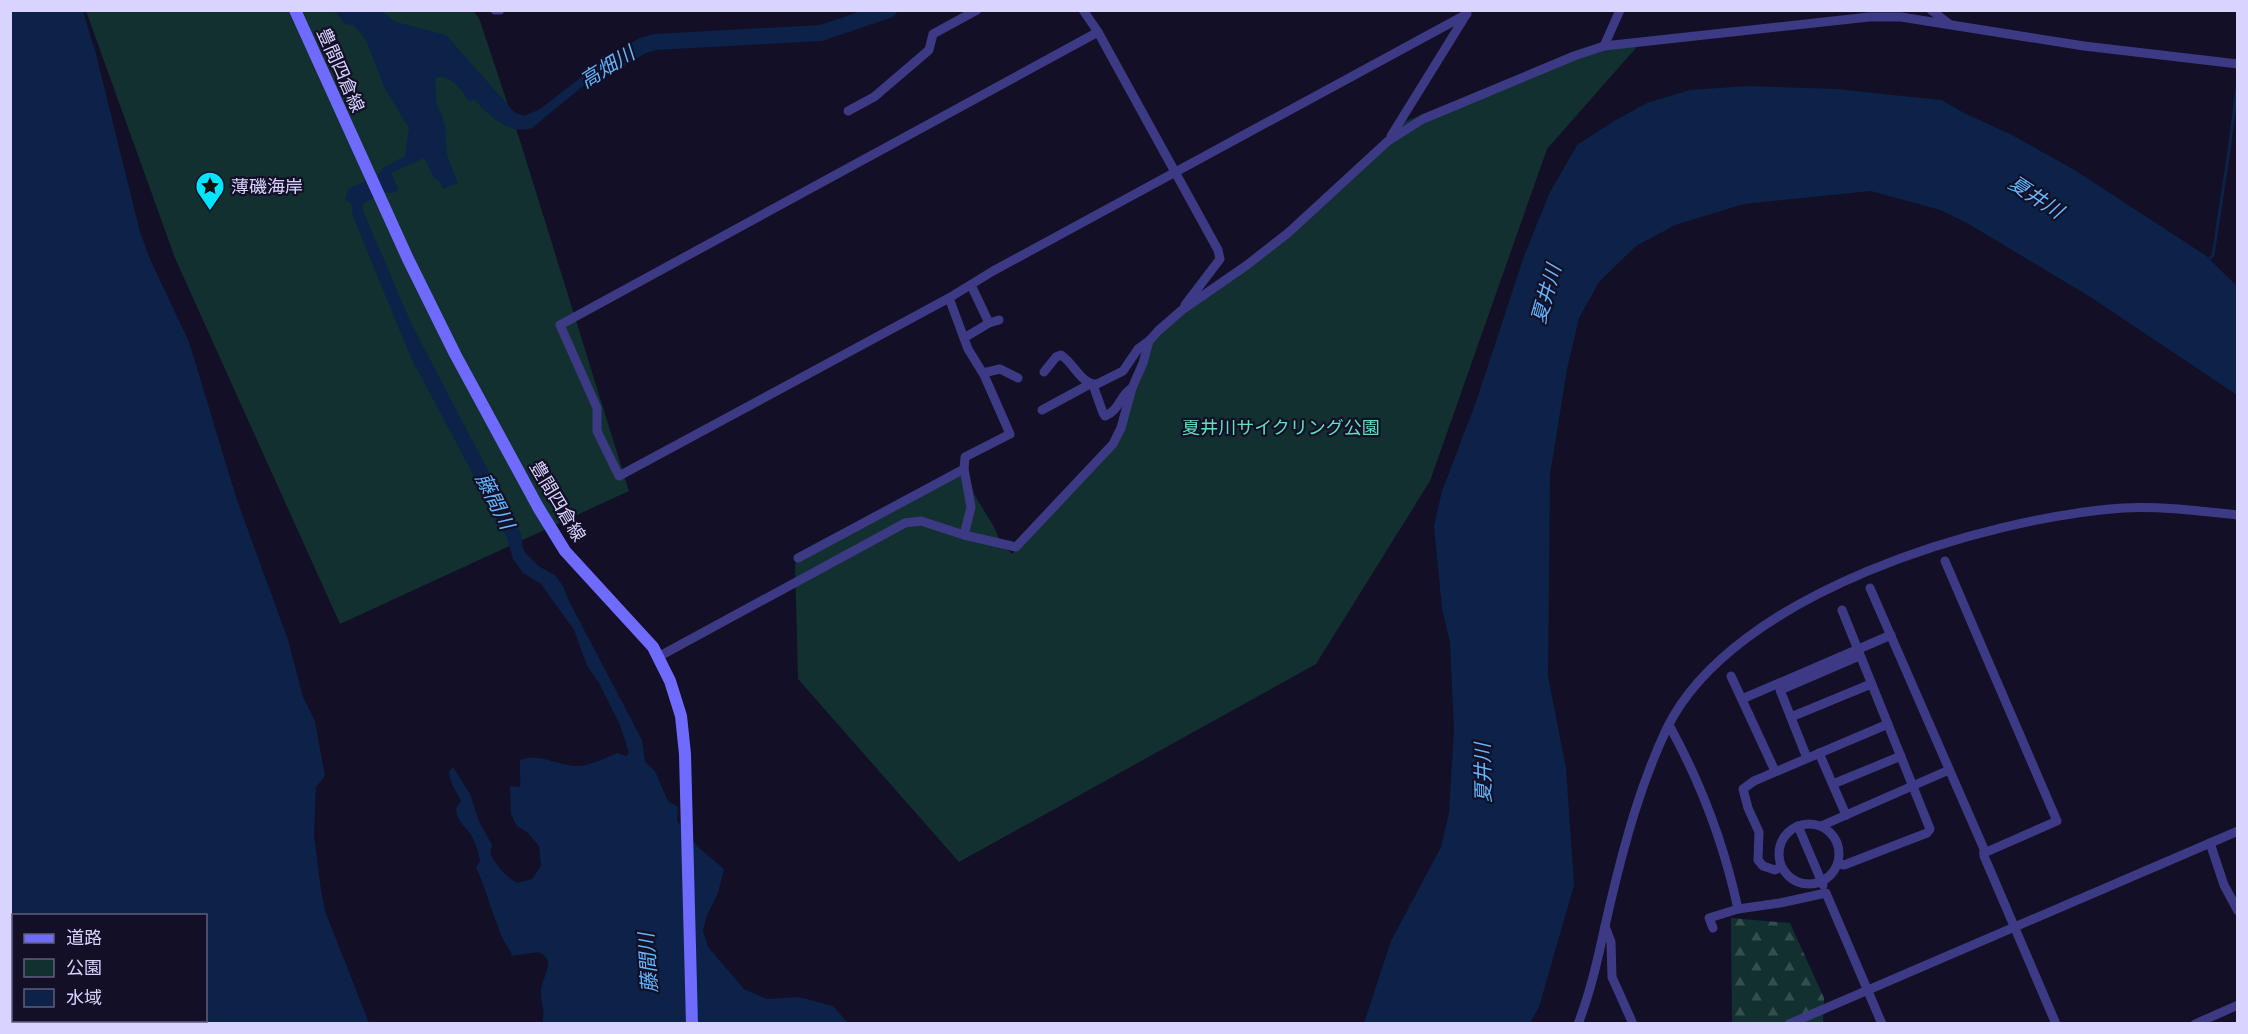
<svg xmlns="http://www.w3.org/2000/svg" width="2248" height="1034" font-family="'DejaVu Sans','Noto Sans JP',sans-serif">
<defs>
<pattern id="forest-firs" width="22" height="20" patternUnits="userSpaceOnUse" patternTransform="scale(1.5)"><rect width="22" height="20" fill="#12302f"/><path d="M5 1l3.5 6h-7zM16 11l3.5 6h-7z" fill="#344d4e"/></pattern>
</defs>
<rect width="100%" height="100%" fill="#130f26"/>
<path fill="url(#forest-firs)" d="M1731 918 1790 923 1824 998 1823 1023H1732Z"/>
<g fill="#12302f">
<path d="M86 11H473L479 18 522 147 629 491 340 624 175 258Z"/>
<path d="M1642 41 1547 149 1430 481 1316 664 959 862 798 679 795 563 968 470 974 494 994 527 1001 543 1012 554 1113 444 1145 342 1286 233 1401 123 1576 52Z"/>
</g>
<g fill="#0c2248" fill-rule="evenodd">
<path d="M10 11H83L96 54 140 232 150 259 189 342 237 500 288 640 303 697 315 721 325 776 316 787 314 835 321 890 325 911 369 1023H11ZM14 916H206V1020H14Z"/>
<path d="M335 11H381L396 22 446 35 515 113 524 116 540 109 584 75 620 52 625 58 583 86 532 128C510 136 488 115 474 99L470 102C461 91 452 74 436 77L435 81 437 105 445 124 447 155 458 183 443 189 439 181 434 178 424 158 391 173 399 190 391 193 383 192 364 203 362 208 411 323 521 534 523 548 526 554 540 567 555 575 563 586 569 601 642 740 645 762 655 771 668 801 678 807 677 821 699 848 724 869 718 893 707 915 703 931 708 947 744 989 767 999 799 997 833 1006 848 1023H542C546 1009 540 1003 541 990 542 981 549 969 548 962 546 956 543 954 538 952L512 956C510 948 504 943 501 935 492 912 486 890 476 867L480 861C479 853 476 844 472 837 466 825 458 825 456 808L461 801C456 791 450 783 449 772L453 767 470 794 478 819 492 845 490 854C497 865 504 876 517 883L532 879 541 866 539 846 528 833 516 825 511 814 510 786 520 787C521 777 519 770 520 760 538 752 556 765 575 766 588 767 605 758 617 753L626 756 629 753 620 725 599 683 587 666 574 630 541 584 523 573 513 559 507 538 411 358 353 216 351 203 345 199 348 189 377 176 383 168 405 156 409 128 384 87 367 42 358 30 353 25 345 24Z"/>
<path d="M1747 86 1836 89 1941 100 1966 114 2010 134 2073 169 2205 255 2237 286V395L2092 298 1967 223 1940 210 1871 191 1744 204 1675 225 1636 246 1599 282 1579 318 1567 369 1550 475 1548 676 1566 768 1574 885 1539 1007 1530 1023H1364L1391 941 1441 847 1449 812 1454 730 1450 642 1442 609 1434 526 1442 491 1476 402 1524 256 1549 194 1577 145 1614 121 1647 103 1690 90Z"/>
</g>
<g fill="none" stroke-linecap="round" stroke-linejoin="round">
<path stroke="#0c2248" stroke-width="3" d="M2208 260 2213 255 2229 151 2238 80"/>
<path stroke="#0c2248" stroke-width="16" d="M606 67 642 46 655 42 821 33 889 10"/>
<g stroke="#3d3a85" stroke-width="9">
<path d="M495 10H500"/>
<path d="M1083 10 1098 32 1218 250 1220 259 1185 305"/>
<path d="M1931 10 1948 23"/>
<path d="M1604 46 1620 10"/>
<path d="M848 111 874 97 929 50 933 34 977 10"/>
<path d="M1391 136 1466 15"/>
<path d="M971 285 989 323"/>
<path d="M949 298 619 476 597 431V408L560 325 1098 32"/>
<path d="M964 338 989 323 999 320"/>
<path d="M1044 372 1056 357 1061 355C1074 363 1081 385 1097 384L1123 371 1138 349 1149 341"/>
<path d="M983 373 1000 369 1018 378"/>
<path d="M1093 385 1103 413 1105 416C1119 411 1120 395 1132 388"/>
<path d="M1042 410 1090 384"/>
<path d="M964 535 971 507 964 469 965 457 1010 434 984 375 968 349 949 298 993 271 1467 14"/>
<path d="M798 558 964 469"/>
<path d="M1945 561 2057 821 1984 853"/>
<path d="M1870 588 1984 849V856L2056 1024"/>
<path d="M658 657 905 523 921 521 964 535 1016 547 1113 444 1121 428 1132 388 1143 363 1149 341 1158 331 1182 310 1247 265 1288 233 1388 141 1423 119 1574 56 1604 46 1869 17H1901L2084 46 2238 64"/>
<path d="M1731 676 1775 771"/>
<path d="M1742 699 1891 635"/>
<path d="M1791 717 1871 684"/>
<path d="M1669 725C1701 783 1724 844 1738 909L1780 903 1826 893 1882 1024"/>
<path d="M1819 753 1846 815"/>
<path d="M1807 758 1780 690 1859 656"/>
<path d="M1833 784 1901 756"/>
<circle cx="1809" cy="854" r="30"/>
<path d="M1798 826 1823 885"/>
<path d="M1821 826 1949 770"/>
<path d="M2210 843 2224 885 2238 911"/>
<path d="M1838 864 1844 865 1927 833 1930 829 1842 610"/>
<path d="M1781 867 1775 870 1763 866 1758 860 1759 832 1748 808 1743 789 1754 781 1888 724"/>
<path d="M1605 926 1611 942 1612 977 1633 1024"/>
<path d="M1713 928 1709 918 1738 909"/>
<path d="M1578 1024C1594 983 1601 942 1611 900 1625 841 1641 783 1667 728 1733 593 1984 518 2123 508 2161 506 2200 511 2238 515"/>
<path d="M1789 1024 2238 831"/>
<path d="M2195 1024 2238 1005"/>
</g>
<path stroke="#6f6bff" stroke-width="12" d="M295 10 408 259 455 354 538 507 565 551 653 647 670 681 681 716 685 754 692 1024"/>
</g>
<defs>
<g id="sight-pin" transform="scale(1.5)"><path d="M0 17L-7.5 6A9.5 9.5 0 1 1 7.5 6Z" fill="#00e5ff" stroke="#130f26"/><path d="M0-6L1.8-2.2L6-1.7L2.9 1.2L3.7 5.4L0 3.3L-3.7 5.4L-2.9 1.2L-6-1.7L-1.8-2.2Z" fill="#111"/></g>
</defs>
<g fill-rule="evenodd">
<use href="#sight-pin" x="210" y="186"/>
</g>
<g text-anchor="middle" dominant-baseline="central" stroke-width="4.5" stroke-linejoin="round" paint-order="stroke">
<g font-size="18" fill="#d9d4ff" stroke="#130f26">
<text transform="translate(341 70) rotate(66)">豊間四倉線</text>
<text transform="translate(558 501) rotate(59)">豊間四倉線</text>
</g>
<g font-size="18" fill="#d9d4ff" stroke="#130f26" text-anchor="start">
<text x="231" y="186">薄磯海岸</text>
</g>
<g font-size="18" fill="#5fe0c0" stroke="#130f26">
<text x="1281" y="427">夏井川サイクリング公園</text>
</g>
<g font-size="20" font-style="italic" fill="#62b6ff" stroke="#130f26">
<text transform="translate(607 67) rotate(-32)">高畑川</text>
<text transform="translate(2036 197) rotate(33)">夏井川</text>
<text transform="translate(1546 294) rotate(-74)">夏井川</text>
<text transform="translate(495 501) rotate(63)">藤間川</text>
<text transform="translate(1483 773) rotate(-91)">夏井川</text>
<text transform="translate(648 963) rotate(-94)">藤間川</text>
</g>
</g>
<rect width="2248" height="1034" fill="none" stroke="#d9d4ff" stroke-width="24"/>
<rect x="12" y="914" width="195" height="108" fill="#130f26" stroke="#625e7d" stroke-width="1.5"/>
<rect x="24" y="934" width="30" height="9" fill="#6f6bff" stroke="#625e7d" stroke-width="1.5"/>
<text x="66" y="944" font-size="18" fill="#d9d4ff">道路</text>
<rect x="24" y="959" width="30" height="18" fill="#12302f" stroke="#625e7d" stroke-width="1.5"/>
<text x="66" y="974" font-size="18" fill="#d9d4ff">公園</text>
<rect x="24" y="989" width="30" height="18" fill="#0c2248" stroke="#625e7d" stroke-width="1.5"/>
<text x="66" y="1004" font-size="18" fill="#d9d4ff">水域</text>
</svg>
